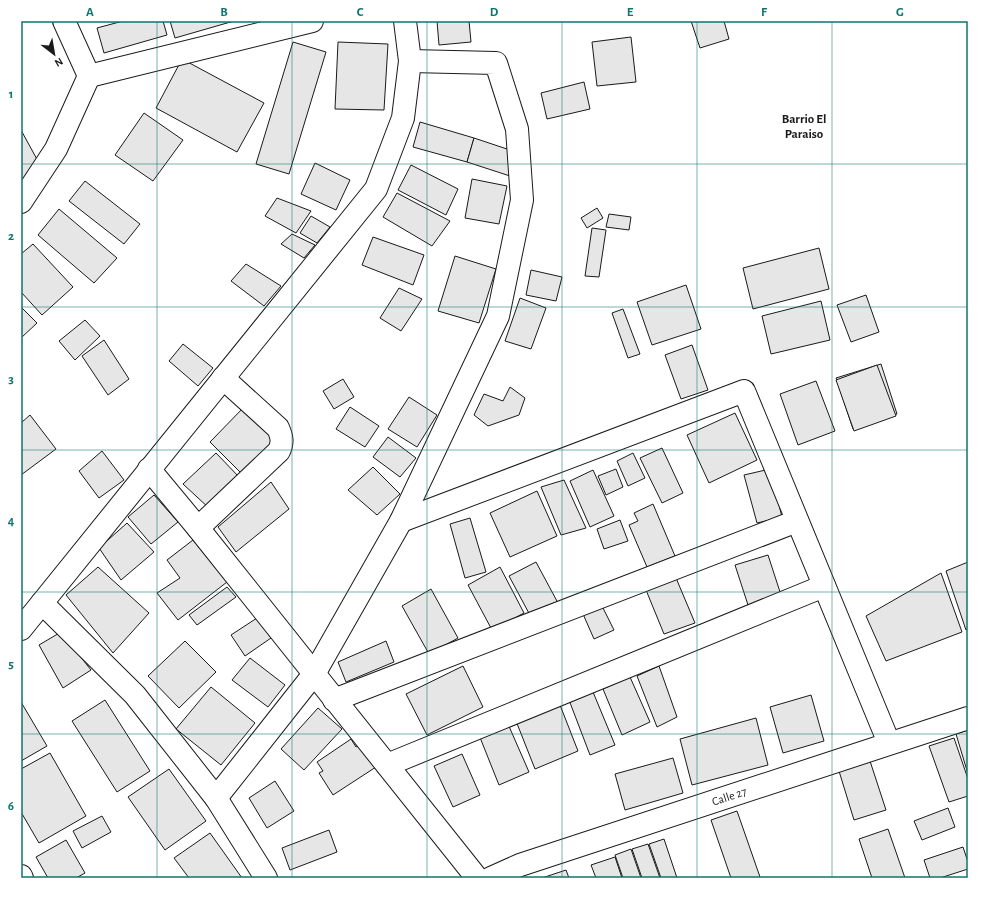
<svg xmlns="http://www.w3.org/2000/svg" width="989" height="899" font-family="'Alegreya Sans',sans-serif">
<rect width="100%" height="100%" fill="#fff"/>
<g fill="#e6e6e6" stroke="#1a1a1a">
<path d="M123 21H163L167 35 104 53 97 28Z"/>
<path d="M170 21H234L175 38Z"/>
<path d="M437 21H469L471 42 439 45Z"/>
<path d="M691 21H724L729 39 700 48Z"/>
<path d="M631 37 636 82 597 86 592 42Z"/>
<path d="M293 42 326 52 289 174 256 164Z"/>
<path d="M338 42 388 44 384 110 335 109Z"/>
<path d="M182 59 264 103 237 152 156 108Z"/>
<path d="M584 82 590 109 547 119 541 93Z"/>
<path d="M144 113 183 140 153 181 115 155Z"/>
<path d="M420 122 474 138 467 162 413 147Z"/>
<path d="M21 130 39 163 21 183Z"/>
<path d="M474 138 510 150V176L467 162Z"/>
<path d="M315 163 350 180 336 210 301 194Z"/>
<path d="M411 165 458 189 446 215 398 190Z"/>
<path d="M472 179 507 186 499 224 465 218Z"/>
<path d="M85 181 140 224 124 244 69 201Z"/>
<path d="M397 193 450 221 432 246 383 217Z"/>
<path d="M277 198 311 211 296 233 265 216Z"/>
<path d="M597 208 603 218 587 228 581 218Z"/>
<path d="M59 209 117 258 94 283 38 235Z"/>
<path d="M609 214 631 217 629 230 606 227Z"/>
<path d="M311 216 330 227 317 243 300 233Z"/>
<path d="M592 228 606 230 599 277 585 276Z"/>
<path d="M292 234 315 245 304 258 281 244Z"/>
<path d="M373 237 424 255 413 285 362 265Z"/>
<path d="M33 244 73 287 42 315 21 292V254Z"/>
<path d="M819 248 829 289 753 309 743 268Z"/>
<path d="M455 256 496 269 479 323 438 311Z"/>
<path d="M246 264 281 286 264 306 231 281Z"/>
<path d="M531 270 562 277 556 301 526 295Z"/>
<path d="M686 285 701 329 652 345 637 302Z"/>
<path d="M399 288 422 299 401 331 380 318Z"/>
<path d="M866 295 879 332 851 342 837 305Z"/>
<path d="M520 298 546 308 531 349 505 341Z"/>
<path d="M821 301 830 340 771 354 762 316Z"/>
<path d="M21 307 37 323 21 338Z"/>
<path d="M623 309 640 354 628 358 612 313Z"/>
<path d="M85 320 100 336 75 360 59 341Z"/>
<path d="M104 340 129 379 108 395 82 356Z"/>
<path d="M183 344 213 368 198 386 169 361Z"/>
<path d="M692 345 708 390 681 399 665 355Z"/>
<path d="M881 364 897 414 853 429 836 378Z"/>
<path d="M877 365 896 416 854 431 836 380Z"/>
<path d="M343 379 354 397 334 409 323 391Z"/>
<path d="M816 381 835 431 798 445 780 394Z"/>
<path d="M510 387 525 398 519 415 488 426 474 415 484 394 503 401Z"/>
<path d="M409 397 437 415 417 447 388 429Z"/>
<path d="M245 406 277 440 243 475 210 442Z"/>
<path d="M350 407 379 426 365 447 336 429Z"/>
<path d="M735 413 757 460 709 483 687 435Z"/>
<path d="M30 415 56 449 21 475V423Z"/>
<path d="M388 437 416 458 400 477 373 457Z"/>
<path d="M662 448 683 493 662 503 640 458Z"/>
<path d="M102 451 124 480 99 498 79 471Z"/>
<path d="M216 453 240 478 210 509 183 484Z"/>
<path d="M633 453 645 478 628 486 617 461Z"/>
<path d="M373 467 400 494 377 515 348 490Z"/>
<path d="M616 469 623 487 606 495 598 476Z"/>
<path d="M770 469 782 517 757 523 744 475Z"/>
<path d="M593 470 614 516 590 527 570 481Z"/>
<path d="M564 480 586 528 561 535 541 487Z"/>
<path d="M271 482 289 509 236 552 218 527Z"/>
<path d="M537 491 557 536 510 557 490 513Z"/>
<path d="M154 495 178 522 151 544 128 517Z"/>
<path d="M653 504 675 556 647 567 629 525 638 521 634 513Z"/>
<path d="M470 518 486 572 465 578 450 524Z"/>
<path d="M620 520 628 541 604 549 597 529Z"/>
<path d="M127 523 154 552 121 580 99 548Z"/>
<path d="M193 540 227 582 178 620 157 593 180 578 167 560Z"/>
<path d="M768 555 781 595 748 605 735 565Z"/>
<path d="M536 562 558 603 531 617 509 576Z"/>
<path d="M968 562V629L966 630 946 571Z"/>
<path d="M98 567 149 613 113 653 66 595Z"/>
<path d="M500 567 524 613 492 630 468 585Z"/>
<path d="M941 573 962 632 886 661 866 616Z"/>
<path d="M676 578 695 623 664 634 646 590Z"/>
<path d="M227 587 236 597 197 625 189 615Z"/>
<path d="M431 589 458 638 429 654 402 606Z"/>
<path d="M602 606 614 630 594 639 583 614Z"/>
<path d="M257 618 271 638 245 656 231 635Z"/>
<path d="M61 632 91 670 63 688 39 645Z"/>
<path d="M185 641 216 672 179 708 148 676Z"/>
<path d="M386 641 394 662 346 682 338 662Z"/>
<path d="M250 658 285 685 268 707 232 680Z"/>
<path d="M463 666 483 707 427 735 406 694Z"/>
<path d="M659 666 677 717 657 727 637 676Z"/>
<path d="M630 677 650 722 622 735 603 689Z"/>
<path d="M211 687 255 723 221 765 176 729Z"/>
<path d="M593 692 615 745 590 755 569 700Z"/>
<path d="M811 695 824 741 783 753 770 707Z"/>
<path d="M105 700 150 771 117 792 72 721Z"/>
<path d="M21 702 47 746 21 761Z"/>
<path d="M560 705 578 751 535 769 516 721Z"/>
<path d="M318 708 342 729 304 770 281 749Z"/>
<path d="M756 718 768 765 692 785 680 739Z"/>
<path d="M508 724 529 772 499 785 479 735Z"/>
<path d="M968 730V774L956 734Z"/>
<path d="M954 738 968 779V796L949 802 929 746Z"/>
<path d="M351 739 356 747 361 744 376 767 333 795 319 773 323 771 317 762Z"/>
<path d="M50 753 86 816 39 843 21 812V769Z"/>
<path d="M462 754 480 795 453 807 434 766Z"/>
<path d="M673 758 683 793 625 810 615 774Z"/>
<path d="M870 761 886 810 854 820 839 771Z"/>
<path d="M169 769 206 821 165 850 128 797Z"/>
<path d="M275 781 294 811 267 828 249 798Z"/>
<path d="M948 808 955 827 922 840 914 821Z"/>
<path d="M737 811 760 877 757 878H731L711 820Z"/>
<path d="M102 816 111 832 82 848 73 831Z"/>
<path d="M888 829 905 878H872L859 839Z"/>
<path d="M329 830 337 852 290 870 282 848Z"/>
<path d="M210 833 242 878H189L174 858Z"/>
<path d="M664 839 677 878H661L649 844Z"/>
<path d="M66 840 85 873 76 878H48L36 857Z"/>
<path d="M648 844 660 878H642L632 849Z"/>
<path d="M963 847 968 862V869L940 878H930L924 860Z"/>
<path d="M631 849 641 878H623L615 855Z"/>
<path d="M615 857 622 878H596L591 865Z"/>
<path d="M566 870 569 878H542Z"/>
</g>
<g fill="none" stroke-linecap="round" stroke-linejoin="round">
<g stroke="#1a1a1a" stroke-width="24">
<g id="street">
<path d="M89 76 312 21"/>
<path d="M21 202 56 149 89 76 64 21"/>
<path d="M149 469 198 528 477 878"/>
<path d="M401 521 744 391 889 743"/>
<path d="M198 528 279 451C283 442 282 437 278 428L223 378"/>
<path d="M42 603 135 695 216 798 266 878"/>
<path d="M21 629 376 189 403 118 410 61 405 21"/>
<path d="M334 700 797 521"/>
<path d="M387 765 824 586"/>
<path d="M216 798 314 674 401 521 498 316 522 200 517 129 496 63 410 61"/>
<path d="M21 876 22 878"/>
<path id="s1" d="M491 878 520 865 968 718"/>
</g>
</g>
<use href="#street" stroke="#fff" stroke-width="22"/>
</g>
<path fill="none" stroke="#0f766e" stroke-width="1" stroke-opacity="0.55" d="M157 21V878M292 21V878M427 21V878M562 21V878M697 21V878M832 21V878M21 164H968M21 307H968M21 450H968M21 592H968M21 734H968"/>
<g text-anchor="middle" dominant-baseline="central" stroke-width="3" stroke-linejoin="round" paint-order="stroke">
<g font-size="12" fill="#1a1a1a" stroke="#fff">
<text stroke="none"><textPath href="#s1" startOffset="252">Calle 27</textPath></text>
</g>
<g font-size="13" font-weight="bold" fill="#1a1a1a" stroke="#fff">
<text x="804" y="119">Barrio El<tspan x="804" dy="15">Paraiso</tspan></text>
</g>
</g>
<rect width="989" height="899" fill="none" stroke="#ffffff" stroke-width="44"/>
<g transform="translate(54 54) rotate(149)" stroke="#ffffff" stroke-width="3" paint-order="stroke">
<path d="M0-3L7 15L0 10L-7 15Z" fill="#1a1a1a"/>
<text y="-6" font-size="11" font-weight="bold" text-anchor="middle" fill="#1a1a1a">N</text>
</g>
<rect x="22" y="22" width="945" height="855" fill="none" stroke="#0f766e" stroke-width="1.5"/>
<g font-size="13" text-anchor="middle" font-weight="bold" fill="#0f766e">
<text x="90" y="16">A</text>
<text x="224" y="16">B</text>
<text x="360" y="16">C</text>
<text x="494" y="16">D</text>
<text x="630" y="16">E</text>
<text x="764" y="16">F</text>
<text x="900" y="16">G</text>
<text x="11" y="98">1</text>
<text x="11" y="240">2</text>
<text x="11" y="383">3</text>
<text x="11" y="525">4</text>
<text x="11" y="668">5</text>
<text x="11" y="810">6</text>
</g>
</svg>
